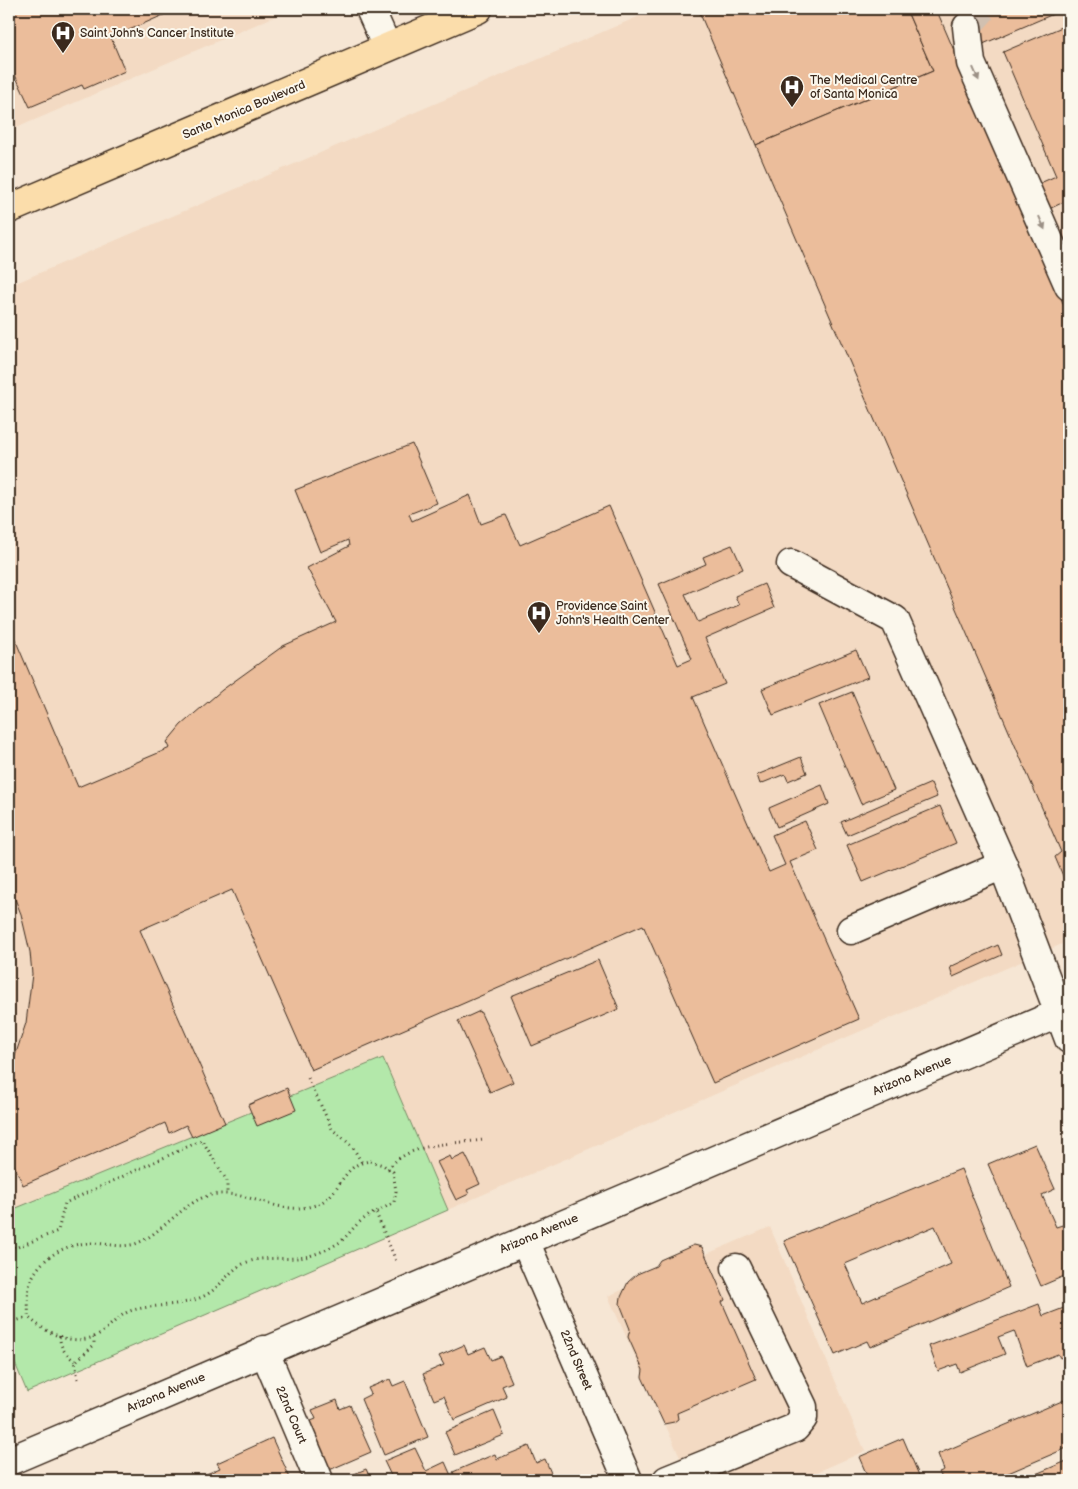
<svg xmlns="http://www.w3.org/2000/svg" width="1078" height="1489" font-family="'Balsamiq Sans',sans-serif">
<rect width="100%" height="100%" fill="#f6e6d4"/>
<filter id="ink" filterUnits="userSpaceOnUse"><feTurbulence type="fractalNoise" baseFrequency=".02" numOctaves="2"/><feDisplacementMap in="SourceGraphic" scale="10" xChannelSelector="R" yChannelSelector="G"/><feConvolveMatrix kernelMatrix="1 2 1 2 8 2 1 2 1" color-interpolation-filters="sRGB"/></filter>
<g filter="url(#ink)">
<g fill="#f3dac3">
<path d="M9 9H292L9 131Z"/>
<path d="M656 9H1069V941L27 1392 9 1349V286Z"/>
<path d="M770 1227 865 1451 799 1480H690L608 1296Z"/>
</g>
<path fill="#b3e8aa" stroke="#778964" d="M383 1058 448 1210 27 1392 9 1349V1211Z"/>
<g fill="#ebbd9b" stroke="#3b2a1e" fill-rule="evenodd">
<path d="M9 9H177L111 38 125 71 84 89 82 85 30 107 15 75 9 77Z"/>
<path d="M698 9H906L933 71 756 145Z"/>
<path d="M906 9H943L937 11 1069 317V890L1055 857 1061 852 756 145 933 71Z"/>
<path d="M959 9H1065L976 47Z"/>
<path d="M1069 24V202L1068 200 1049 209 1038 184 1056 176 1003 52Z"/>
<path d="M412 444 437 503 409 514 412 521 470 495 481 524 506 515 520 545 609 506 678 665 692 659 659 584 706 564 703 557 732 545 743 569 685 594 698 622 739 605 735 596 764 584 774 608 705 638 725 684 693 697 769 872 785 865 772 835 805 821 818 850 790 862 859 1019 713 1083 643 925 311 1070 232 890 140 930 225 1123 192 1137 186 1125 169 1133 165 1123 23 1185 11 1158 9 1159V1074L26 1023 32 974 30 952 21 914 9 884V625L78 787 170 748 167 742 181 725 222 690 283 646 336 622 307 568 349 546 348 540 320 552 295 490Z"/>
<path d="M856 650 868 677 773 715 762 689Z"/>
<path d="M852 692 894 790 861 804 819 705Z"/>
<path d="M801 757 807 773 788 781 785 774 760 784 757 775Z"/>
<path d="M931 783 937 797 847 835 841 822Z"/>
<path d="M822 785 829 804 777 827 769 808Z"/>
<path d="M940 806 956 843 863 882 847 845Z"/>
<path d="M998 945 1002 955 953 977 950 967Z"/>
<path d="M598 960 619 1009 532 1046 511 996Z"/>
<path d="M480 1011 513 1082 490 1092 458 1021Z"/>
<path d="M287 1088 296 1110 257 1126 248 1105Z"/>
<path d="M1035 1144 1055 1189 1042 1195 1056 1227 1069 1223V1274L1041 1286 988 1164Z"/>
<path d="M465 1154 480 1184 467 1190 469 1194 456 1200 437 1162 450 1156 452 1160Z"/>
<path d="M961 1169 1009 1287 870 1347 867 1341 835 1355 784 1241ZM935 1226 951 1264 862 1303 845 1264Z"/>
<path d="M694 1245 702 1247 725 1300 722 1302 756 1379 677 1413 678 1419 674 1422 664 1424 642 1377 643 1370 628 1337 630 1329 620 1304 621 1297 628 1282 637 1274 656 1266 660 1260Z"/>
<path d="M1039 1304 1043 1316 1069 1306V1354L1060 1358 1058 1354 1027 1366 1014 1331 998 1337 1005 1354 960 1372 957 1364 938 1371 929 1346Z"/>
<path d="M464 1345 468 1354 485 1347 491 1360 501 1356 512 1382 502 1386 507 1397 454 1420 444 1396 434 1400 423 1374 444 1365 439 1356Z"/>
<path d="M390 1379 393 1386 405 1381 428 1437 384 1455 361 1399 371 1394 368 1388Z"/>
<path d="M1069 1398V1447L992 1480H943L939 1472 944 1470 938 1454Z"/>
<path d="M337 1400 340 1409 350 1405 371 1452 327 1471 306 1423 316 1419 312 1410Z"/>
<path d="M494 1411 504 1435 455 1455 445 1432Z"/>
<path d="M272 1438 291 1480H201L200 1477 220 1468 217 1463Z"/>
<path d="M903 1438 921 1480H869L859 1457Z"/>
<path d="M529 1446 536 1463 545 1459 554 1480H457L453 1472 495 1454 497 1459Z"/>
<path d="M415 1448 426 1471 445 1462 453 1480H393L384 1461Z"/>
<path d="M1069 1460V1480L1024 1479Z"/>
<path d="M366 1469 371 1480H340Z"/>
</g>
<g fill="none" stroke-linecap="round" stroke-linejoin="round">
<path stroke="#d1c0b0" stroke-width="28" stroke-dasharray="28 14" stroke-linecap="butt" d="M967 27 983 9"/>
<g stroke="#3b2a1e" stroke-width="31">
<g id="minor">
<path d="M370 9 387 47"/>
<path d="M967 27 971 63 1069 286"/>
<path d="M791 564 895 620 1003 865 1069 1039"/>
<path d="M851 930 1003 865"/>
<path d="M525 1241 628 1480"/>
<path d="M264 1350 319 1480"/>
<path d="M9 1461 1069 1009"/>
<path d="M667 1480 795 1428 803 1418V1407L736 1268"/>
</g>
</g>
<g stroke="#3b2a1e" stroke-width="31">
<path id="major" d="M9 209 478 9"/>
</g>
<g stroke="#3b2a1e" stroke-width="3" stroke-dasharray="1 4" stroke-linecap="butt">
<path d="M308 1078 332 1129 352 1146 362 1163"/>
<path d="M370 1161 383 1165 393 1172 396 1191 394 1202C384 1209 371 1213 361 1221 353 1227 348 1236 340 1242 331 1248 315 1255 305 1257 285 1261 260 1254 241 1265 227 1273 219 1289 204 1296 182 1307 156 1304 133 1310 115 1315 106 1336 86 1339 64 1343 43 1330 28 1317 29 1306 27 1292 30 1283 39 1257 68 1242 94 1243 108 1244 121 1248 135 1244 161 1235 185 1200 211 1195 246 1188 277 1216 312 1206 336 1200 338 1178 355 1166 359 1163 365 1162 370 1161Z"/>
<path d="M388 1169C409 1142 452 1144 484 1140"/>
<path d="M376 1213 396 1261"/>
<path d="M9 1245 15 1248 58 1231 65 1203 202 1140 227 1181V1195"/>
<path d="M9 1323 28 1317"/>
<path d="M60 1336C59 1347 67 1356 75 1361"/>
<path d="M78 1379 75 1362 94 1345V1335"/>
</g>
<use href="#minor" stroke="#fbf7ec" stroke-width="28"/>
<use href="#major" stroke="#fbddab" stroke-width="28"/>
</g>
<defs><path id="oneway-solid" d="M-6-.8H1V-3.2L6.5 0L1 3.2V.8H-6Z" transform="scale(1.25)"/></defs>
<g fill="#9b9085">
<use href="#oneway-solid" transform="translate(976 74) rotate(66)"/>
<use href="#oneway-solid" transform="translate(1042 223) rotate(66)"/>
</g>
</g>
<defs>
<g id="hospital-pin" transform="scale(1.25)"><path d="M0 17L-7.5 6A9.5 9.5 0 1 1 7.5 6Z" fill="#3b2a1e" stroke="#fbf7ec"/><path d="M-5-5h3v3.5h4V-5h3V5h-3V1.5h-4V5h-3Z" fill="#fff"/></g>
</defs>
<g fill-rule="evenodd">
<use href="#hospital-pin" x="63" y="33"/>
<use href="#hospital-pin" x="792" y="87"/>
<use href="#hospital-pin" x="539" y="613"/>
</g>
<g text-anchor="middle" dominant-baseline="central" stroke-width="4" stroke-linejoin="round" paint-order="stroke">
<g font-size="12" fill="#3b2a1e" stroke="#fbf7ec" text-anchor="start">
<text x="80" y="33">Saint John's Cancer Institute</text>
<text x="810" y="80">The Medical Centre<tspan x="810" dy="14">of Santa Monica</tspan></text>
<text x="556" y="606">Providence Saint<tspan x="556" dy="14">John's Health Center</tspan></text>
</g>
<g font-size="12" fill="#3b2a1e" stroke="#fbf7ec">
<text transform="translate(244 110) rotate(-23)">Santa Monica Boulevard</text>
<text transform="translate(912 1076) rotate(-23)">Arizona Avenue</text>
<text transform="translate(539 1234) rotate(-23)">Arizona Avenue</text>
<text transform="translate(576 1360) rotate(67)">22nd Street</text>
<text transform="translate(166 1393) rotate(-23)">Arizona Avenue</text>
<text transform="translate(291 1415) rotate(67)">22nd Court</text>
</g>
</g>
<rect width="1078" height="1489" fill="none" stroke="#fbf7ec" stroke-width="30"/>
<rect x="15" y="15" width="1048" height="1459" fill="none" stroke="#3b2a1e" stroke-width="2" filter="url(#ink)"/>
</svg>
